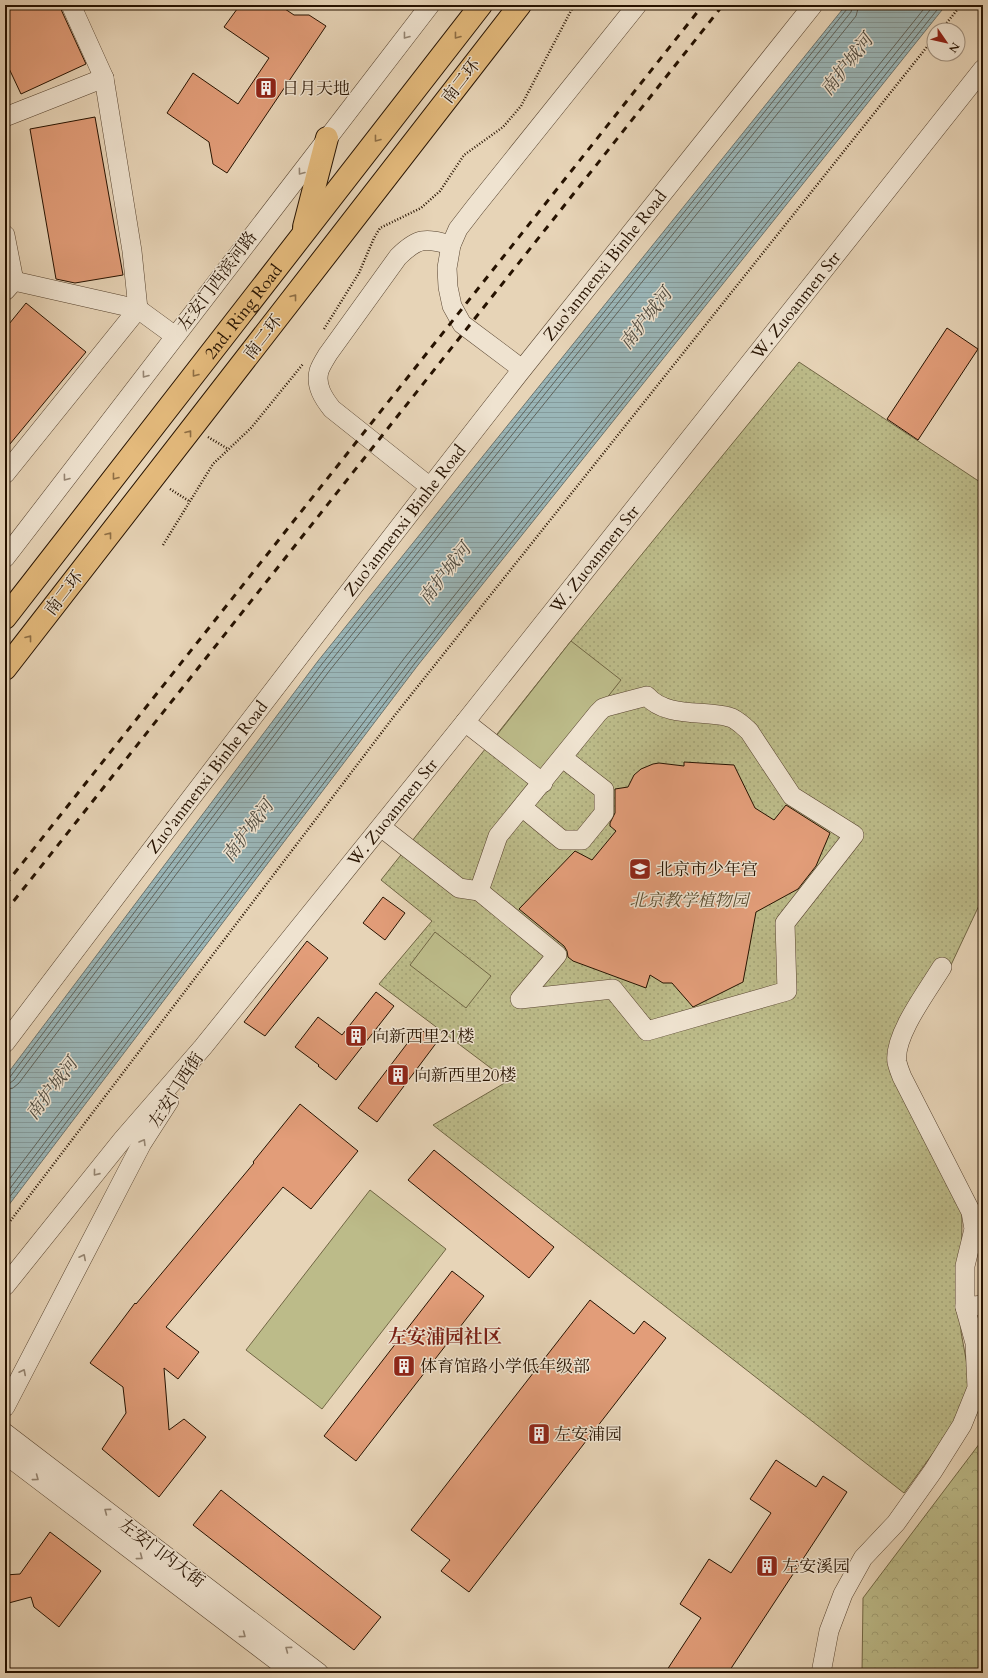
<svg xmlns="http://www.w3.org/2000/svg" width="988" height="1678" font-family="Cardo,'Noto Serif SC',serif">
<defs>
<pattern id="forest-crowns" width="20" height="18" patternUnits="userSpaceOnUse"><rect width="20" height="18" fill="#bcbb89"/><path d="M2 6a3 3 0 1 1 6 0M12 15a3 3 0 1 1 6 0" fill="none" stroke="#a1a074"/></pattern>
<pattern id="garden-dots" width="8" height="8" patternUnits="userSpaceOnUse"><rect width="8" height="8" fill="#bcbb89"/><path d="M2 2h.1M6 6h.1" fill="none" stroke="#a1a074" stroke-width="1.8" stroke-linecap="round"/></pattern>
<pattern id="water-rules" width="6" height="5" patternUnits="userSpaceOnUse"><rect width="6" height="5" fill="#9ab6b8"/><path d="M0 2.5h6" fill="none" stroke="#859b9c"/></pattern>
</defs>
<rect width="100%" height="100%" fill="#e7d4b7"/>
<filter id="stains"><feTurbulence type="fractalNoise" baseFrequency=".005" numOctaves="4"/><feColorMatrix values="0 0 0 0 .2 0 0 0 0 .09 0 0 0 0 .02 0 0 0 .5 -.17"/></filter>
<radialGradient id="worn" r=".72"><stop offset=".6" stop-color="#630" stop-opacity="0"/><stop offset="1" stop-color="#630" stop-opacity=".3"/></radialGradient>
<path fill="url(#forest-crowns)" stroke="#716644" d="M983 1439V1673H862L863 1598Z"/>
<path fill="url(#garden-dots)" stroke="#716644" d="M799 362 983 484V897L951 965 892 1051 962 1211 961 1332 971 1386 955 1423 904 1493 433 1125 508 1081 379 984 432 921 381 880 571 641Z"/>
<g fill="#bcbb89" stroke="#716644">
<path d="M571 641 621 680 543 779 493 740Z"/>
<path d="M435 932 491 976 466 1008 410 965Z"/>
<path d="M370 1190 446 1249 322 1409 246 1350Z"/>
</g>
<path fill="url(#water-rules)" stroke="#6c746e" d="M846 5H946L418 665 5 1210V1077L318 661Z"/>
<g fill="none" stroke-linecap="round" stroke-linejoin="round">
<g stroke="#60645c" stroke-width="1">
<path d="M5 1079 10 1077 322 664 847 9 848 5"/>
<path d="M5 1084 10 1083 14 1080 326 667 851 12 853 5"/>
<path d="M5 1090 13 1088 19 1083 330 670 856 16 859 5"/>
<path d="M5 1185 406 656 927 5"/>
<path d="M5 1195 411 660 934 5"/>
<path d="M5 1203 415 663 941 5"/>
</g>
</g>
<g fill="#e29d79" stroke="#261200">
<path d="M5 5H59L86 64 21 94 5 60Z"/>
<path d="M240 5H279L294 15H309L326 26 227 173 213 164 209 142 167 113 193 73 238 104 269 58 224 27Z"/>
<path d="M95 117 123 275 75 283 56 279 30 129Z"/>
<path d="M26 303 86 352 5 450V329Z"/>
<path d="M947 328 978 349 918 440 887 419Z"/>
<path d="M684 762 734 765 755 808 774 820 786 805 830 833 816 866 798 889 756 912 743 982 693 1007 672 983H663L650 975 646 988 573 961 568 957 567 951 564 946 519 909 575 851 592 860 616 831 610 826V823L615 813V789L628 787 634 775 641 769 653 764 659 763 684 766Z"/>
<path d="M383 897 405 913 385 940 363 923Z"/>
<path d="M307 941 328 958 265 1036 244 1022Z"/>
<path d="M376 992 394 1006 336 1080 318 1066 319 1065 295 1047 318 1017 342 1035Z"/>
<path d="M419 1028 437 1042 377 1122 358 1108Z"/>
<path d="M300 1104 358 1151 311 1209 283 1187 166 1327 199 1352 178 1379 164 1368 169 1430 184 1419 206 1437 159 1497 102 1449 126 1413 123 1387 90 1363 135 1303 136 1304 254 1163 253 1162Z"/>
<path d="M434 1150 554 1247 529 1278 408 1180Z"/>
<path d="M452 1271 484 1296 356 1461 324 1436Z"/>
<path d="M590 1300 634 1334 644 1321 666 1338 469 1592 441 1571 450 1560 411 1530Z"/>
<path d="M776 1460 816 1487 823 1476 847 1492 728 1673H665L701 1618 680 1604 709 1559 731 1573 771 1513 750 1499Z"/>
<path d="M221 1490 381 1617 354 1650 193 1525Z"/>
<path d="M50 1532 101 1571 59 1627 34 1607 31 1597 5 1604V1575L20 1574Z"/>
</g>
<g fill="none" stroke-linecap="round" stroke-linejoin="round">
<g stroke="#56422e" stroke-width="20">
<g id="minor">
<path d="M5 117 104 78"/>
<path d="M5 235 14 281 5 291"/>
<path d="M14 281 138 309 132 251 104 78 71 5"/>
<path d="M522 369 462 324 452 306 448 287 447 268 451 245 458 229 475 207 637 5"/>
<path d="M5 474 138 309 175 336"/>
<path d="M430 487 332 409C324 399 315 386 319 371 321 365 325 359 328 354L398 257C418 237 425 238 451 245"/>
<path d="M5 558 430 5"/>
<path d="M647 696C666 718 704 710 729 717 737 719 743 726 749 731L792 796 854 835 785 923 787 991 647 1031 613 989 520 999 557 955 479 891 498 836 598 713 603 708 609 706Z"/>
<path d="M465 722 543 783"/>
<path d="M522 807 562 840H582L604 813V790L563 758"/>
<path d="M381 827 459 888 479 891"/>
<path id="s1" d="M5 1043C175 818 346 594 520 372 617 249 715 127 813 5"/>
<path id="s2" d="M5 1286 123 1139 203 1047 465 722 983 69"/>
<path d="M965 1307 983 1305"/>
<path d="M5 1407 142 1143 169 1101"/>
<path d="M5 1433 319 1673"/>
<path d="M5 1454 293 1673"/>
<path d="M821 1673 829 1631 843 1594 863 1558 896 1523 933 1471 962 1425 977 1388 975 1343 965 1307V1266L974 1229 971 1212 902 1077C900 1072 898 1067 897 1062 893 1036 928 990 942 967"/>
</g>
</g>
<g stroke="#261200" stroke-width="24">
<g id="highway">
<path d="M304 227 327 138"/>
<path id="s3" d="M5 618 481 5"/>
<path d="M5 669 520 5"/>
</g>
</g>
<g stroke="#261200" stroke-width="2.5" stroke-dasharray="1 2" stroke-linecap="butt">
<path d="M941 30 961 5"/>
<path d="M324 329 359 273 374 238 380 228 421 208 440 191 464 155 503 127 521 106 574 5"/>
<path d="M208 437 228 449"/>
<path d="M170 489 189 501"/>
<path d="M163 545 213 464 251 428 303 364"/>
<path d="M5 1228 395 715 934 38"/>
</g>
<use href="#minor" stroke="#efe3d0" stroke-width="19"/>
<use href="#highway" stroke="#e4ba7c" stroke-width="22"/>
<g stroke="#261200" stroke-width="3" stroke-dasharray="7 7" stroke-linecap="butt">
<path d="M5 885 703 5"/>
<path d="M5 912 723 5"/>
</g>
</g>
<defs><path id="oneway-chevron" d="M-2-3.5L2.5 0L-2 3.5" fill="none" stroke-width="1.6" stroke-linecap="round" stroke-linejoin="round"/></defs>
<g stroke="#958572">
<use href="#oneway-chevron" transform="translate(406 36) rotate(128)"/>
<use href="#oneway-chevron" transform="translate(301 172) rotate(127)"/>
<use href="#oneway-chevron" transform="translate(145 375) rotate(127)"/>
<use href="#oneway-chevron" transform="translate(66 478) rotate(127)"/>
<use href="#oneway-chevron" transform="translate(143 1142) rotate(-59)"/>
<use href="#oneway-chevron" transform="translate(96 1173) rotate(129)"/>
<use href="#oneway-chevron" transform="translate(83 1257) rotate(-63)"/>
<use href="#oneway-chevron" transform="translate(23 1372) rotate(-63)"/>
<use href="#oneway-chevron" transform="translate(36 1478) rotate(37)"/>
<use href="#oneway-chevron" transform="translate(107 1511) rotate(-143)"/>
<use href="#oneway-chevron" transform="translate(140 1557) rotate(37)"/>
<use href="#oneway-chevron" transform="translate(243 1635) rotate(37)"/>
<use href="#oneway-chevron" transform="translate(288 1649) rotate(-143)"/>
</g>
<g stroke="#8e6e44">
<use href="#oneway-chevron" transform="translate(457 36) rotate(128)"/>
<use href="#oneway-chevron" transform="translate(377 139) rotate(128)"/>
<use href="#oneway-chevron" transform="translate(294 297) rotate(-52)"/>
<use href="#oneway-chevron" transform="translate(195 374) rotate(128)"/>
<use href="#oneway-chevron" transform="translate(189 433) rotate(-52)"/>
<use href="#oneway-chevron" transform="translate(115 477) rotate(128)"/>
<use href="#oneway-chevron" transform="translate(109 535) rotate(-52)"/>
<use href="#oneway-chevron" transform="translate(29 638) rotate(-52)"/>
</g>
<defs>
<g id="building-square" transform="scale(1.15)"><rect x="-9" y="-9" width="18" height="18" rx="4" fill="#8f2418" stroke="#efe3d0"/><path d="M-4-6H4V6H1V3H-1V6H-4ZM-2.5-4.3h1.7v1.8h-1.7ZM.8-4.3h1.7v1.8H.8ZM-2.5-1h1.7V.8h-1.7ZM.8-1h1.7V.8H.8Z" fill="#fff"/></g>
<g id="university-square" transform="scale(1.15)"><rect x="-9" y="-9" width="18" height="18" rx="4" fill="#8f2418" stroke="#efe3d0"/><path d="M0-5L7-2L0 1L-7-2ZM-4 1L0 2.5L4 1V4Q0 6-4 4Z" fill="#fff"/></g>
</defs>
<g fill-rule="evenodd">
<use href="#building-square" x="266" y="88"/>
<use href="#university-square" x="640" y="869"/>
<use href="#building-square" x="356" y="1036"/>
<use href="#building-square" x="398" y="1075"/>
<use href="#building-square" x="404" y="1366"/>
<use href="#building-square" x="539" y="1434"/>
<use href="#building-square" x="767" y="1566"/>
</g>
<g text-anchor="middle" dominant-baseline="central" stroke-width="3" stroke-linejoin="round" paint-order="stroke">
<g font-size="17" fill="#261200" stroke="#efe3d0">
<text transform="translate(461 81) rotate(-52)">南二环</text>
<text stroke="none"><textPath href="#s1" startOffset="982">Zuo'anmenxi Binhe Road</textPath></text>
<text transform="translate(217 281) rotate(-53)">左安门西滨河路</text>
<text stroke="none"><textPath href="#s2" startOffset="1260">W. Zuoanmen Str</textPath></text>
<text stroke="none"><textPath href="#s3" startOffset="388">2nd. Ring Road</textPath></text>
<text transform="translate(263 337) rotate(-52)">南二环</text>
<text stroke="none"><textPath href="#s1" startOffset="658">Zuo'anmenxi Binhe Road</textPath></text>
<text stroke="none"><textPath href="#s2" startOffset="936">W. Zuoanmen Str</textPath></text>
<text transform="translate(64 593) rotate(-52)">南二环</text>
<text stroke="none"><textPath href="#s1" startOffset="334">Zuo'anmenxi Binhe Road</textPath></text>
<text stroke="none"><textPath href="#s2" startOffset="612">W. Zuoanmen Str</textPath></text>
<text transform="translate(176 1090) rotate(-57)">左安门西街</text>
<text transform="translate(162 1553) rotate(37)">左安门内大街</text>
</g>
<g font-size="17" fill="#261200" stroke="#efe3d0" text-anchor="start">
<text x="282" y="88">日月天地</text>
<text x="656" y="869">北京市少年宫</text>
<text x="372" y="1036">向新西里21楼</text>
<text x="414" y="1075">向新西里20楼</text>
<text x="420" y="1366">体育馆路小学低年级部</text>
<text x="554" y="1434">左安浦园</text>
<text x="782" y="1566">左安溪园</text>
</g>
<g font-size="17" font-style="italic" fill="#5a4d30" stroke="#efe3d0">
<text x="689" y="900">北京教学植物园</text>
</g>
<g font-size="18" font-style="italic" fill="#4f4b40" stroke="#efe3d0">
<text transform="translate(847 65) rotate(-52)">南护城河</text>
<text transform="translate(646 319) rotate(-52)">南护城河</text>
<text transform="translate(445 574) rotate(-52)">南护城河</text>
<text transform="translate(248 831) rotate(-53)">南护城河</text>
<text transform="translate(52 1089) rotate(-53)">南护城河</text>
</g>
<g font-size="19" font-weight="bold" fill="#7a1f14" stroke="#efe3d0">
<text x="445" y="1337">左安浦园社区</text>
</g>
</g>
<rect width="988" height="1678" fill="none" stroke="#e7d4b7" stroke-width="20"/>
<rect x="6" y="6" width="976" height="1666" fill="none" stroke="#261200" stroke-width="2"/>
<rect x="10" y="10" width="968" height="1658" fill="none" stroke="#261200"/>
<g transform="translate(946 42) rotate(124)"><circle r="19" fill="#efe3d0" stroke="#9f8f7d"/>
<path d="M0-3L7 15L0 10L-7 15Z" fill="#8f2418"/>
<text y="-6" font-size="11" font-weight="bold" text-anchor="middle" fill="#261200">N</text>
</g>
<rect width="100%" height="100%" filter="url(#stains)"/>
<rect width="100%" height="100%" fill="url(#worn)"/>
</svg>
